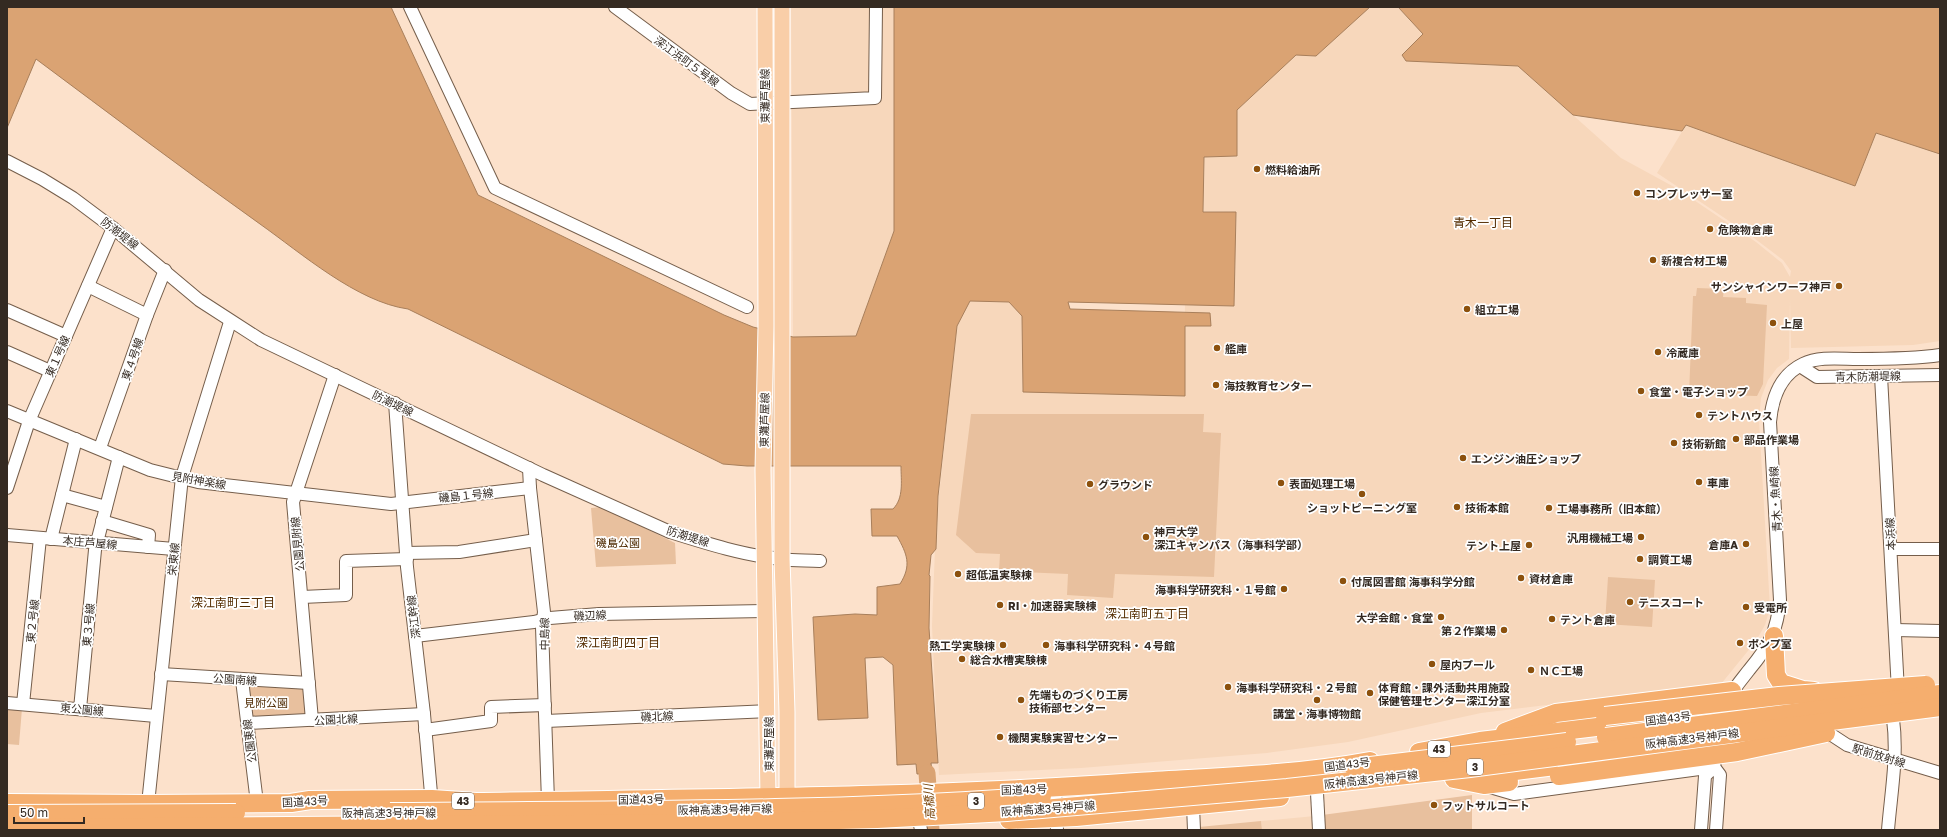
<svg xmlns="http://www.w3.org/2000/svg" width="1947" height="837" font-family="'Golos Text','Noto Sans JP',sans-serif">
<rect width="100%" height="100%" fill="#fce1cb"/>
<g fill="#f7d7bb">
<path d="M791 7H894V231L856 336 793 337Z"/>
<path d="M1370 7H1397L1423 34 1402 55 1406 61 1518 66 1621 158 1676 188 1756 242 1782 263 1790 277 1791 271 1783 260 1750 235 1657 173 1686 125 1855 185 1876 132 1940 154V341L1913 345 1791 348 1790 299 1789 359 1777 368 1768 380 1761 398 1759 420 1770 608 1765 625 1756 641 1721 684 1481 713 1348 742 1267 753 1081 768 939 775 932 626 936 523 957 326 970 299 1009 300 1022 314V390L1184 394 1185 304H1234L1236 212 1204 211V157H1237V110L1296 55 1316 56Z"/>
<path d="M1315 816 1316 830H1262L1261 821Z"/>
</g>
<g fill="#e8c09e">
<path d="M1697 288 1724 289 1723 297 1746 298V303L1767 305 1763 384 1757 396 1689 394 1693 296H1696Z"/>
<path d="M971 414H1204L1203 432 1221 433 1214 577 1115 574 1113 598 1067 595 1068 574 999 571 1000 554 976 553 956 535Z"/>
<path d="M602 507 675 543 676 564 596 567 591 508Z"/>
<path d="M1608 577 1655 580 1652 627 1605 624Z"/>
<path d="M251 684 299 686 305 692 306 712 303 717 255 719 251 716 247 687Z"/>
<path d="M7 707 22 708 19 745 7 744Z"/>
<path d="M1472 795V830H1322V815Z"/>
<path d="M1261 821 1262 830H1199V827Z"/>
</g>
<g fill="#daa373" stroke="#a87f5b">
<path d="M7 7H391L478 195 724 315 753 327 793 337 856 336 894 231V7H1370L1316 56 1296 55 1237 110V156L1204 157 1203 212H1236L1234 306 1068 302 1070 309 1210 313 1211 326H1185V396L1023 392 1022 316 1009 302 970 301 957 326 938 496 936 549 931 555 929 575 930 576 929 628 938 763H931L932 773 917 774 916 764 897 765 893 665 883 657 865 658 868 718 818 720 813 617 855 614 877 615V587L900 584C912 565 907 554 897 536H872L871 509H893C904 498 901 481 901 466H747L723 464 408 309C357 302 301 253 260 224 184 170 110 114 36 59L7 128Z"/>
<path d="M1398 7H1940V154L1876 133 1855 186 1686 125 1682 131 1573 115 1518 66 1406 61 1402 55 1423 34Z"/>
</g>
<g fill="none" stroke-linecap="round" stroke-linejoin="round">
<path stroke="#daa373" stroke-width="17" d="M927 773 931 830"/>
<g stroke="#755e4b" stroke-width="14">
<g id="minor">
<path d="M410 7 495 188 747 307"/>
<path d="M615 7 731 93 750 104 875 98 876 7"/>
<path d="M7 161 42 179 73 198 113 228 199 300 261 340 543 475 670 532C705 543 746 556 782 559 794 561 807 560 820 561"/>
<path d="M88 286 147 315"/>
<path d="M7 310 66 336"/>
<path d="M7 352 50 371"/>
<path d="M1800 366 1817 377 1940 375"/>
<path d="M1881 376 1898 691"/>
<path d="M395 403 407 567 424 714 432 805"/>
<path d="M7 411 150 470 198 482 391 504 530 488"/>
<path d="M100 448 147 315 165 270"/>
<path d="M529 468 530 488 544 612 542 627 548 801"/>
<path d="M7 488 29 421 113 228"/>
<path d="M62 495 106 507"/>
<path d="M102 521 149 535 148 547"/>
<path d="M7 535 174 549"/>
<path d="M51 539 76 439"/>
<path d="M1891 549H1940"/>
<path d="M406 553 459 552 536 540"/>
<path d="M302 597 346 595V561L407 559"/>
<path d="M1895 630 1940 631"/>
<path d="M415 636 534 622 550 618 599 614 766 611"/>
<path d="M161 674 309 683"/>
<path d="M242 680 257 803"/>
<path d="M1729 698C1734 688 1742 679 1749 670 1769 646 1777 632 1780 600L1770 422C1772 398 1780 375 1803 364 1819 356 1841 359 1858 359 1885 359 1913 359 1940 355"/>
<path d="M7 703 156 716"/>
<path d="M23 704 40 538"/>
<path d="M80 709 95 550 119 457"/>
<path d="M312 720 293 502 335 375"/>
<path d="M546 721 768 711"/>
<path d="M247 723 424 714"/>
<path d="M1821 728 1847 745 1940 773"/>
<path d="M425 730 491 721V707L545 705"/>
<path d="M1714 767 1719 729"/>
<path d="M1714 767 1720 775 1716 830"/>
<path d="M1490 787 1514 794 1714 767"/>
<path d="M1055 788 1057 830"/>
<path d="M1317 793 1319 830"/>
<path d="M148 804 182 477 230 322"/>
<path d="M1193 806 1194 830"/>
<path d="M920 825 921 830"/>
<path d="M1701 830 1705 776 1714 767"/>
<path d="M1888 830C1891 793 1898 756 1893 719"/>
</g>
</g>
<g stroke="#fff" stroke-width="17">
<g id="major">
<path d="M765 7 766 326 763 470 768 798 772 807"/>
<path d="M782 7V559L787 712V798L785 808"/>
</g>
</g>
<g stroke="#fff" stroke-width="20">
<g id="highway">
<path d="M1774 636 1776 675 1781 683 1803 690 1814 691"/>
<path d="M1505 732 1556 713 1732 691"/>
<path d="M1419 752 1480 741 1721 712"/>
<path d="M1491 774 1676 751"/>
<path d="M1454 779 1484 785 1509 782"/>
<path d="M7 803 148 804 291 803 310 800 432 799 476 802C696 798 917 798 1137 782 1215 777 1294 775 1370 761"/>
<path d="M1009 820 1076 817 1280 797"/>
</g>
</g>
<use href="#minor" stroke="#fff" stroke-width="12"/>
<use href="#major" stroke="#f9cea8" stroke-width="15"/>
<use href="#highway" stroke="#f5ae6e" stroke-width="18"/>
<g stroke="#fff" stroke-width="20" stroke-linecap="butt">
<g id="highway-bridge">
<path d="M1605 716 1779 696 1926 685"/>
<path d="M1606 737 1940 694"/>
<path d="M1354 768 1567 742"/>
<path d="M1559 776 1737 752 1826 733"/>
<path d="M390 812C607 810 825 812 1042 796"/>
<path d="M7 814 236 813"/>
<path d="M7 828 722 823 877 819 1007 812 1287 788 1470 768 1940 707"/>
</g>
</g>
<use href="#highway-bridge" stroke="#f5ae6e" stroke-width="18"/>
</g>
<g fill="#8c510d" stroke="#fff" stroke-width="1.5">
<circle cx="1257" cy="169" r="4"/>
<circle cx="1637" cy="193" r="4"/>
<circle cx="1710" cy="229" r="4"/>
<circle cx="1653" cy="260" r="4"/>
<circle cx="1839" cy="286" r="4"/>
<circle cx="1467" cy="309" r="4"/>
<circle cx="1773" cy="323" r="4"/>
<circle cx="1217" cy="348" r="4"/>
<circle cx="1658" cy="352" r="4"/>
<circle cx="1216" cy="385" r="4"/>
<circle cx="1641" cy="391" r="4"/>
<circle cx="1699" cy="415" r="4"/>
<circle cx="1736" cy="439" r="4"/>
<circle cx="1674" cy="443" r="4"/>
<circle cx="1463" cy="458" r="4"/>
<circle cx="1699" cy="482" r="4"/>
<circle cx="1281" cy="483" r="4"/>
<circle cx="1090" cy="484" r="4"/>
<circle cx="1362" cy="494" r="4"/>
<circle cx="1457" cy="507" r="4"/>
<circle cx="1549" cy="508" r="4"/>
<circle cx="1146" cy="537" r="4"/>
<circle cx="1641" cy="537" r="4"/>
<circle cx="1746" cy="544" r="4"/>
<circle cx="1529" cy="545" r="4"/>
<circle cx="1640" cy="559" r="4"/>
<circle cx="958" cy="574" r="4"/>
<circle cx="1521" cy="578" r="4"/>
<circle cx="1343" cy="581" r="4"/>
<circle cx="1284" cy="589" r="4"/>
<circle cx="1630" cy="602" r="4"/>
<circle cx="1000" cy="605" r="4"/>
<circle cx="1746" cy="607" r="4"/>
<circle cx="1441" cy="617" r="4"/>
<circle cx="1552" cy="619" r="4"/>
<circle cx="1504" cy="630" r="4"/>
<circle cx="1740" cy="643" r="4"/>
<circle cx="1003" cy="645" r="4"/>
<circle cx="1046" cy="645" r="4"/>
<circle cx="962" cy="659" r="4"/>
<circle cx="1432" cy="664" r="4"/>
<circle cx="1531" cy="670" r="4"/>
<circle cx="1228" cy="687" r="4"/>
<circle cx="1370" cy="693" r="4"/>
<circle cx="1021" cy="700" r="4"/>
<circle cx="1317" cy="700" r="4"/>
<circle cx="1000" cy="737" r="4"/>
<circle cx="1434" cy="805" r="4"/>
</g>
<g text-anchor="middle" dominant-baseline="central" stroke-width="3.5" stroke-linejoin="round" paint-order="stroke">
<g fill="#fff" stroke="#716a64" stroke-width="1">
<rect x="1428" y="741" width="22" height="16" rx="3"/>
<rect x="1467" y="759" width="16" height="16" rx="3"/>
<rect x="452" y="793" width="22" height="16" rx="3"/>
<rect x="968" y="793" width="16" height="16" rx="3"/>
</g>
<g font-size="10" font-weight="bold" fill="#342a22">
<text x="1439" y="749">43</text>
<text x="1475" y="767">3</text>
<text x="463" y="801">43</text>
<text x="976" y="801">3</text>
</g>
<g font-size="11" fill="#342a22" stroke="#fff">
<text transform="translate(687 61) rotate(36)">深江浜町５号線</text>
<text transform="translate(764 96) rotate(-90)">東灘芦屋線</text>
<text transform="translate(120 233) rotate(38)">防潮堤線</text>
<text transform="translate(57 356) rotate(-66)">東１号線</text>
<text transform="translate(132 359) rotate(-71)">東４号線</text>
<text transform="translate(1868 376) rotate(-1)">青木防潮堤線</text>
<text transform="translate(393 403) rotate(26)">防潮堤線</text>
<text transform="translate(764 420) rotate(-89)">東灘芦屋線</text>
<text transform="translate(199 480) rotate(10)">見附神楽線</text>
<text transform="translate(466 495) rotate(-6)">磯島１号線</text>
<text transform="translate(1775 499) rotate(-93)">青木・魚崎線</text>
<text transform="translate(1890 534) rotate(-93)">本浜線</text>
<text transform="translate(688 536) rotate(17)">防潮堤線</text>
<text transform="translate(90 542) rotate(5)">本庄芦屋線</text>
<text transform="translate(297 544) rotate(-95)">公園見附線</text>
<text transform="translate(173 559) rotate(-84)">栄東線</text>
<text transform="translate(590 615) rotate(-3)">磯辺線</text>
<text transform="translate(413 617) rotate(-97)">深江幹線</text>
<text transform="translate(32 621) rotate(-84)">東２号線</text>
<text transform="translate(88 625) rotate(-85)">東３号線</text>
<text transform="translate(544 634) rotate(-89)">中島線</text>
<text transform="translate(235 679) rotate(4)">公園南線</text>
<text transform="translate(82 709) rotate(5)">東公園線</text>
<text transform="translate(657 716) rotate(-3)">磯北線</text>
<text transform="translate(1668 718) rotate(-7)">国道43号</text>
<text transform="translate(336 719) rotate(-3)">公園北線</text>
<text transform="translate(1692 738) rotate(-7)">阪神高速3号神戸線</text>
<text transform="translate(249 741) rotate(-97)">公園東線</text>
<text transform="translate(768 744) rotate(-90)">東灘芦屋線</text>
<text transform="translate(1879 755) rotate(17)">駅前放射線</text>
<text transform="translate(1347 764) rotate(-7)">国道43号</text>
<text transform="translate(1371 779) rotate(-6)">阪神高速3号神戸線</text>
<text transform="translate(1024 789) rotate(-2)">国道43号</text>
<text transform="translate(641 799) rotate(-1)">国道43号</text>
<text transform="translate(305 801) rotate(-3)">国道43号</text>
<text transform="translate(1048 808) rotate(-4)">阪神高速3号神戸線</text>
<text transform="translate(725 809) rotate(-1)">阪神高速3号神戸線</text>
<text x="389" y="812">阪神高速3号神戸線</text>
</g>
<g font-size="11" font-weight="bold" fill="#342a22" stroke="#fff" text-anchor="start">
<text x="1265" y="169">燃料給油所</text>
<text x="1645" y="193">コンプレッサー室</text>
<text x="1718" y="229">危険物倉庫</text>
<text x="1661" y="260">新複合材工場</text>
<text x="1831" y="286" text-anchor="end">サンシャインワーフ神戸</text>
<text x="1475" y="309">組立工場</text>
<text x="1781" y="323">上屋</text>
<text x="1225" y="348">艦庫</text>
<text x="1666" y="352">冷蔵庫</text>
<text x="1224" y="385">海技教育センター</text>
<text x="1649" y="391">食堂・電子ショップ</text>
<text x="1707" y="415">テントハウス</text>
<text x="1744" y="439">部品作業場</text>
<text x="1682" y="443">技術新館</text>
<text x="1471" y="458">エンジン油圧ショップ</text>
<text x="1707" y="482">車庫</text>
<text x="1289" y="483">表面処理工場</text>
<text x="1098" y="484">グラウンド</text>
<text x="1362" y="507" text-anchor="middle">ショットピーニング室</text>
<text x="1465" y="507">技術本館</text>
<text x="1557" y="508">工場事務所（旧本館）</text>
<text x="1154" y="531">神戸大学<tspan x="1154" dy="13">深江キャンパス（海事科学部）</tspan></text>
<text x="1633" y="537" text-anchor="end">汎用機械工場</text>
<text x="1738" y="544" text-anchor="end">倉庫A</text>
<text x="1521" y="545" text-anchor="end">テント上屋</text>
<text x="1648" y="559">調質工場</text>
<text x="966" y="574">超低温実験棟</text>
<text x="1529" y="578">資材倉庫</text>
<text x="1351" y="581">付属図書館 海事科学分館</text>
<text x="1276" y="589" text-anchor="end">海事科学研究科・１号館</text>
<text x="1638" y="602">テニスコート</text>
<text x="1008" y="605">RI・加速器実験棟</text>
<text x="1754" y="607">受電所</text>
<text x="1433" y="617" text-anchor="end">大学会館・食堂</text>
<text x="1560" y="619">テント倉庫</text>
<text x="1496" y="630" text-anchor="end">第２作業場</text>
<text x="1748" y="643">ポンプ室</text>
<text x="995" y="645" text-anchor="end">熱工学実験棟</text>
<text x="1054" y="645">海事科学研究科・４号館</text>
<text x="970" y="659">総合水槽実験棟</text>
<text x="1440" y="664">屋内プール</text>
<text x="1539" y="670">ＮＣ工場</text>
<text x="1236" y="687">海事科学研究科・２号館</text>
<text x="1378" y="687">体育館・課外活動共用施設<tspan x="1378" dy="13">保健管理センター深江分室</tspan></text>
<text x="1029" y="694">先端ものづくり工房<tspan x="1029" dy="13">技術部センター</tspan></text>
<text x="1317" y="713" text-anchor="middle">講堂・海事博物館</text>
<text x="1008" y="737">機関実験実習センター</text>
<text x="1442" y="805">フットサルコート</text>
</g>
<g font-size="11" fill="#522e07" stroke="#fff">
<text x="618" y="542">磯島公園</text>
<text x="266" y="702">見附公園</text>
</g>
<g font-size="12" fill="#542c00" stroke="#fff">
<text x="1483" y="222">青木一丁目</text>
<text x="233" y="602">深江南町三丁目</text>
<text x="1147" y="613">深江南町五丁目</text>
<text x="618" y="642">深江南町四丁目</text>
</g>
<g font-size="12" font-style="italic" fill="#7a460c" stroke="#fff">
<text transform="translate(929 802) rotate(-94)">高橋川</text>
</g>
</g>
<rect width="1947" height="837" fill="none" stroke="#342a22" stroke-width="16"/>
<path d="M14 817v6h70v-6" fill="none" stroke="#342a22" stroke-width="2"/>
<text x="20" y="817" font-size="12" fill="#342a22" stroke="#ffffff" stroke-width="3" paint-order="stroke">50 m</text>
</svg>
